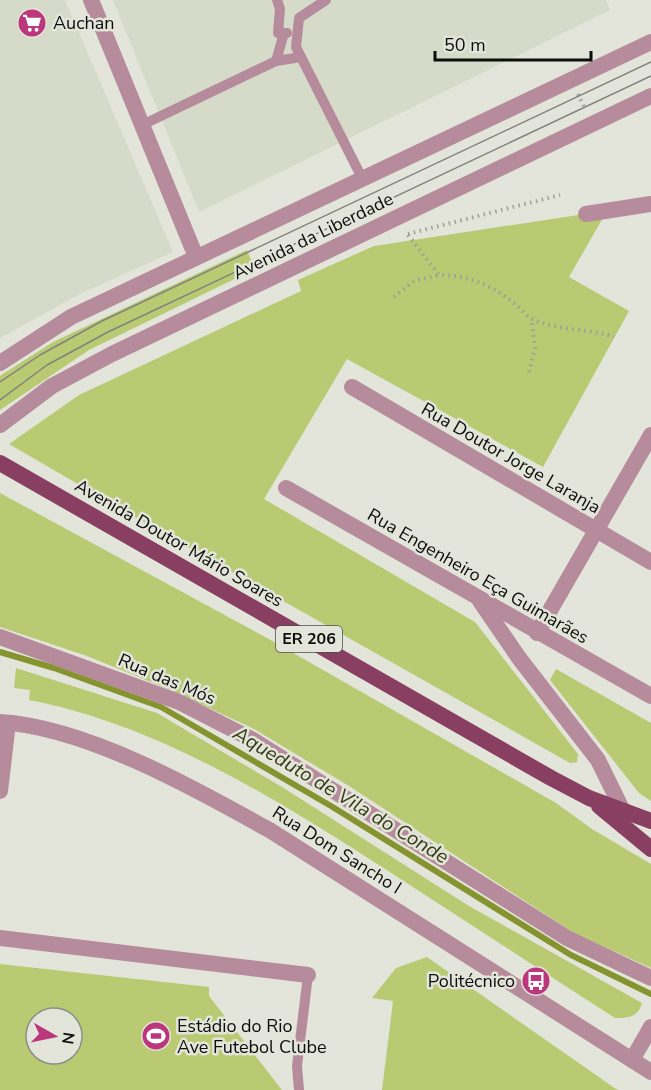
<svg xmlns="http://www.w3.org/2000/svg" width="651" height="1090" font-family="'Nunito Sans',sans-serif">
<rect width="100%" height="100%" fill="#e3e5db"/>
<g fill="#d6dac9">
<path d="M0 0H65L173 252 80 294 0 338Z"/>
<path d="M113 0H606L610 10 199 212Z"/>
</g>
<g fill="#baca73" fill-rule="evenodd">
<path d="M585 214 604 216 569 277 629 311 543 467 347 359 264 499 475 622 578 754 577 762 570 763 138 519 9 444 79 395 301 291 298 280 374 246Z"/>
<path d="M247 250 255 269 89 350 0 410V376L6 372 53 342Z"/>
<path d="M0 493 267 638 556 803 592 829 651 864V968L574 933 349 786 254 729 175 692 87 656 0 627Z"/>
<path d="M16 668 157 713 282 787 469 906 642 1003C638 1017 629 1018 615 1018 544 972 473 926 402 880 287 806 164 726 29 700L30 690 14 688Z"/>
<path d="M556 669 651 723V801L639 793 550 680Z"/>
<path d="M427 957 616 1089 619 1090H382L393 1001 372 998 396 968Z"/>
<path d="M0 964 209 987V996L282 1090H0ZM36 1018H72V1054H36Z"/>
</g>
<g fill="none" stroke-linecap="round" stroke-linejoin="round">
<path stroke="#85942e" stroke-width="6" d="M0 652 54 668 161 707 331 806 571 955 651 994"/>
<g stroke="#9d9f97" stroke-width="4" stroke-dasharray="1.5 4.5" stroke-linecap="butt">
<path d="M578 94 585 109"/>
<path d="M408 234 560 195"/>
<path d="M408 235 439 275C468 275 492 285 515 304 521 309 526 316 532 319 557 331 588 328 614 337"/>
<path d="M394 297 414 281 439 275"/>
<path d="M529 372 535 348 532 320"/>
</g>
<g stroke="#b68b9c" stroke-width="10">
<path d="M277 0 280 9 278 33H287"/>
<path d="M326 0 299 18 296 47 362 178"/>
<path d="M284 33 276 61 301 57"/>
<path d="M142 125 276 61"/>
<path d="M299 1090 297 1066 308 975"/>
</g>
<g stroke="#b68b9c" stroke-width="16">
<path d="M0 791 8 723"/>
<path d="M0 938 308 975"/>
</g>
<g stroke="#b68b9c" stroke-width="16">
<path d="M91 0 196 257"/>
<path d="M586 214 651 204"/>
<path d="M352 387 651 562"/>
<path d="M286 488 651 696"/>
<path d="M480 601 519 658 598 760 623 811"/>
<path d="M537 633 651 435"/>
<path d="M0 637 179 702 253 740 567 938 651 978"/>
</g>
<g stroke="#b68b9c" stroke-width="16">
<path d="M0 363 71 317 651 42"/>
<path d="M0 425 52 386 112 354 651 96"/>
<path d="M0 722C86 727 196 789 271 831L651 1072"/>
<path d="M632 1060 651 1027"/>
</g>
<g stroke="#883f61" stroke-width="16">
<path d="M0 463 551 778 589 798 651 821"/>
<path d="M599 806 651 849"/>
</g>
<g stroke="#81827c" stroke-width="1.5">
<path d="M0 382 40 355 102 321 651 62"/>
<path d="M0 400 47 365 108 332 651 76"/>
</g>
</g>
<defs>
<g id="supermarket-disc" transform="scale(1.5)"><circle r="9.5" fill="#bb367a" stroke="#e3e5db"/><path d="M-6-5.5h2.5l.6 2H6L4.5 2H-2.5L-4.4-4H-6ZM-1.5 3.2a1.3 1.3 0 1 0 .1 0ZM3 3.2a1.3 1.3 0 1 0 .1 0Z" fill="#fff"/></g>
<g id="bus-disc" transform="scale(1.5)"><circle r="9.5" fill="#bb367a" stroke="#e3e5db"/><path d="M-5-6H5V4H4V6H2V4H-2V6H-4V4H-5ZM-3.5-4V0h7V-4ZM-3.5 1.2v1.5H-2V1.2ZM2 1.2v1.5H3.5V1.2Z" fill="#fff"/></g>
<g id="stadium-disc" transform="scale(1.5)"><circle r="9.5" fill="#bb367a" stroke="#e3e5db"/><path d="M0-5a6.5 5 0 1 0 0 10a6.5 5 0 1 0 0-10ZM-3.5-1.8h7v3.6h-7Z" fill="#fff"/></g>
</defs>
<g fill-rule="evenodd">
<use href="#supermarket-disc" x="32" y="23"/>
<use href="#bus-disc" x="536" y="981"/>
<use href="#stadium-disc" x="156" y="1036"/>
</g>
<g text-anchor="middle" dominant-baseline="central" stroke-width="5" stroke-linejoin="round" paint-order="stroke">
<rect fill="#e3e5db" stroke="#4d4e49" stroke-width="1.5" x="276" y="626" width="66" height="26" rx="4.5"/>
<g font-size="16" font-weight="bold" fill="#0d0d0a">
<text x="309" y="639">ER 206</text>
</g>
<g font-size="18" fill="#0d0d0a" stroke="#e3e5db" text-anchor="start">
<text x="53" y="23">Auchan</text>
<text x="515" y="981" text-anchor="end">Politécnico</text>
<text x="177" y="1026">Estádio do Rio<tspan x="177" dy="21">Ave Futebol Clube</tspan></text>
</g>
<g font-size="18" fill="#0d0d0a" stroke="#e3e5db">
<text transform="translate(313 236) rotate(-26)">Avenida da Liberdade</text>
<text transform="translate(511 458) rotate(30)">Rua Doutor Jorge Laranja</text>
<text transform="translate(179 543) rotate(30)">Avenida Doutor Mário Soares</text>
<text transform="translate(478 576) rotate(30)">Rua Engenheiro Eça Guimarães</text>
<text transform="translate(167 679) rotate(23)">Rua das Mós</text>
<text transform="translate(337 850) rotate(32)">Rua Dom Sancho I</text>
</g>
<g font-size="20" font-style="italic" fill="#363c13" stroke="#e3e5db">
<text transform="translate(341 795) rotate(31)">Aqueduto de Vila do Conde</text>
</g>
</g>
<g transform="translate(54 1036) rotate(99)"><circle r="28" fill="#e3e5db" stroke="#8d8f87" stroke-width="1.5"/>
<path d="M0-4.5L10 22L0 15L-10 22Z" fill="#bb367a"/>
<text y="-9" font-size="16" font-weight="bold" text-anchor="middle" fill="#0d0d0a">N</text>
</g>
<path d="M435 51v9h156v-9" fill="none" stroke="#0d0d0a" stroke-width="3"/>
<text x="444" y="51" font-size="18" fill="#0d0d0a" stroke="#e3e5db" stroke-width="4.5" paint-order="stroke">50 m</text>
</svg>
